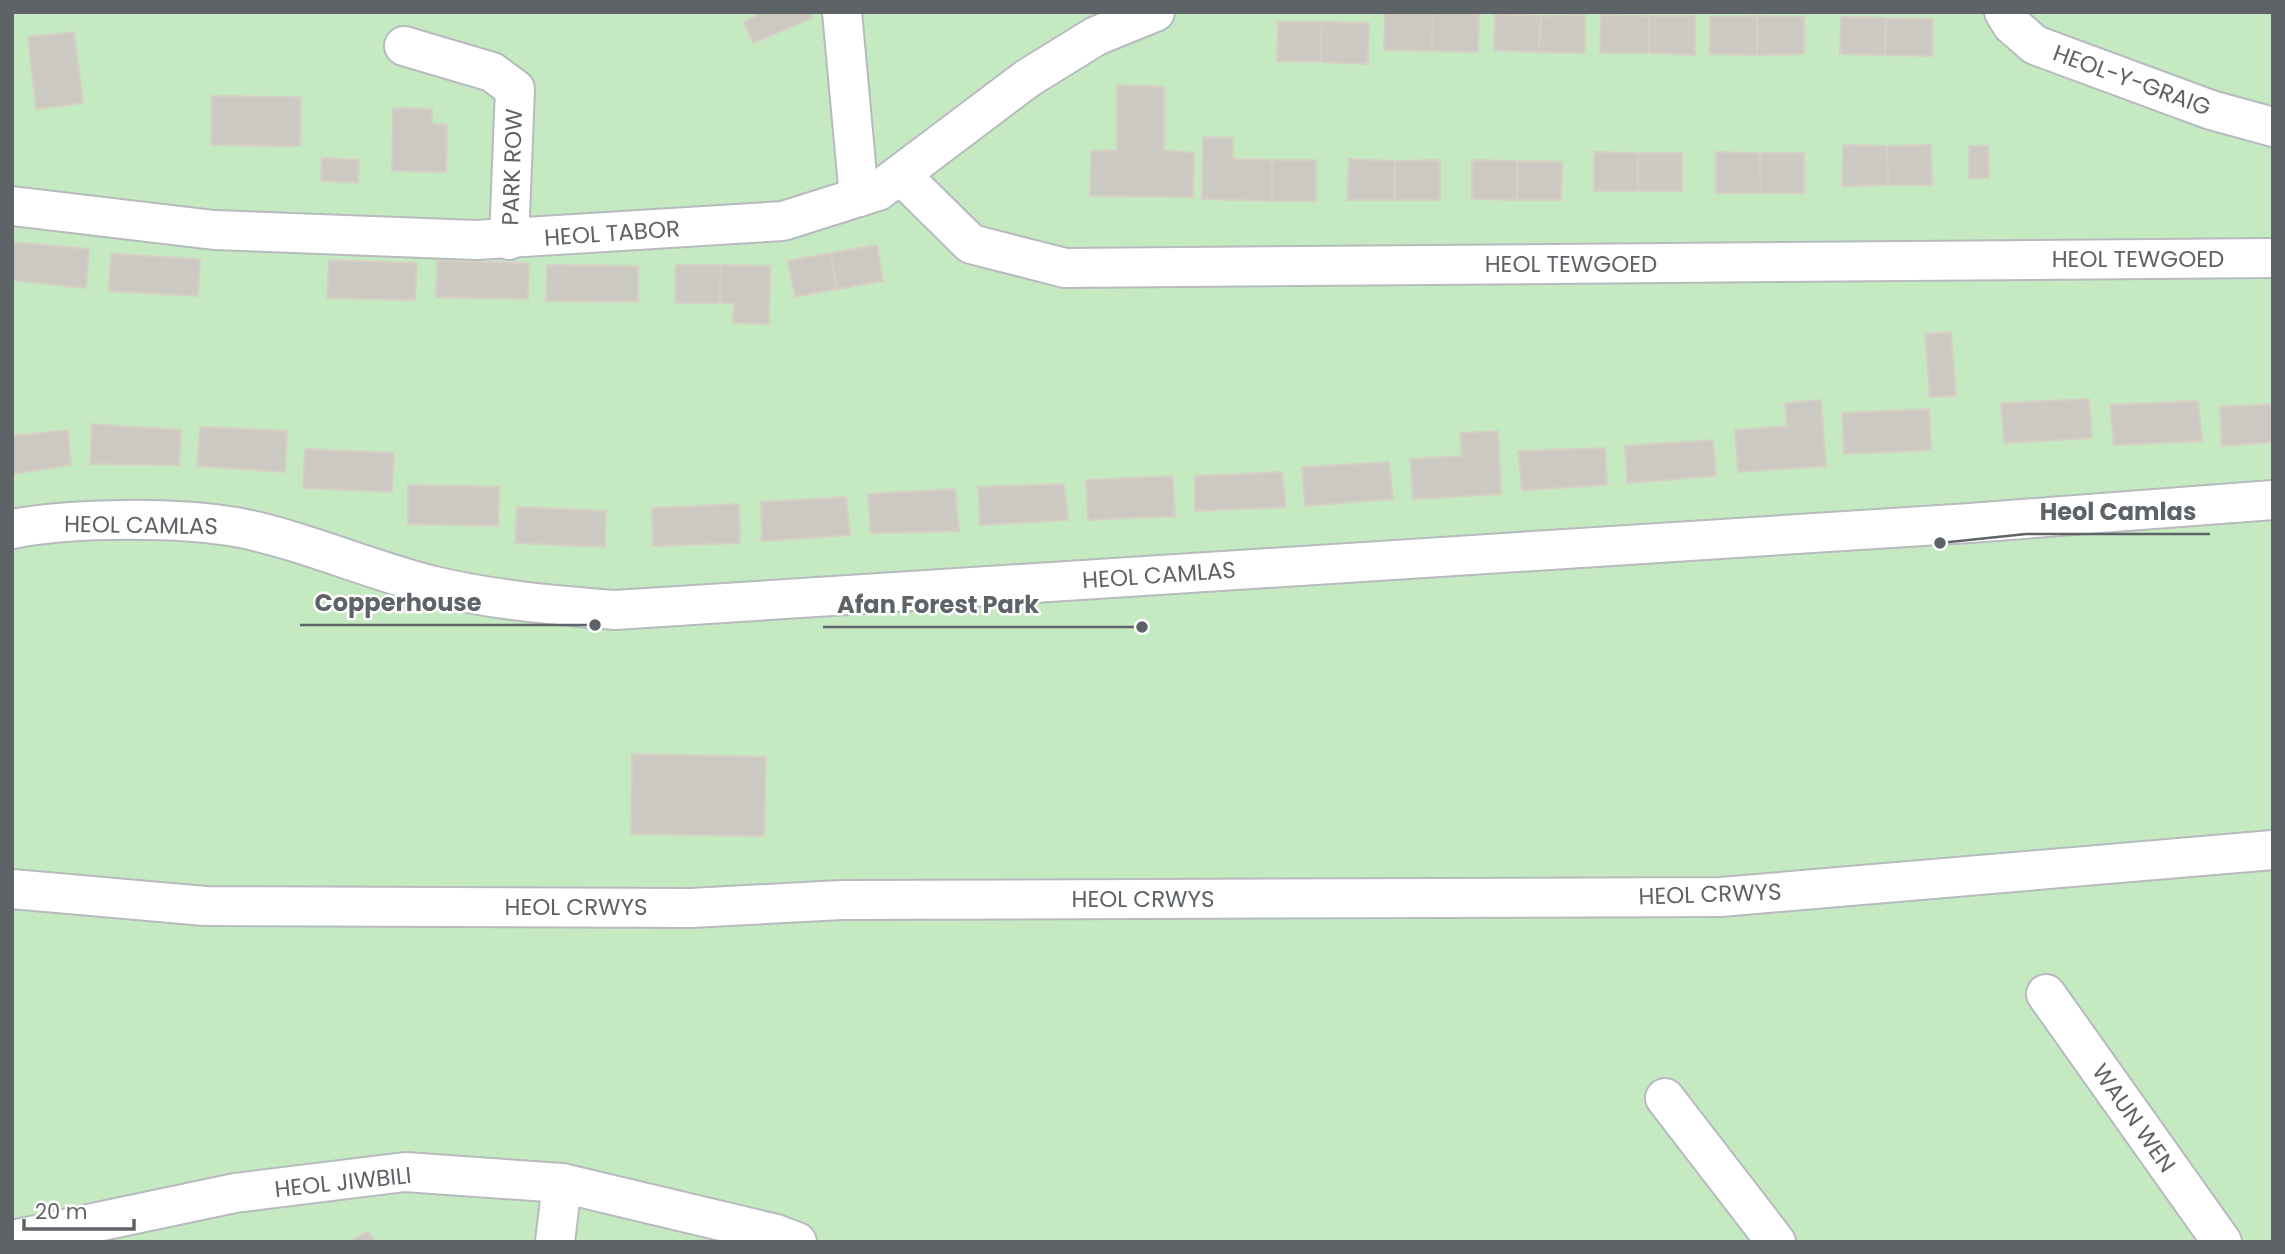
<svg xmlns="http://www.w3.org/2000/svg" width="2285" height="1254" font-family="Poppins,sans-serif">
<rect width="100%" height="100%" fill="#f1eee6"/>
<rect fill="#c5eac1" x="12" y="12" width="2261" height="1230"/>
<g fill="#ccc9c3" stroke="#d7cfc4" stroke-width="2">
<path d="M756 12H809L812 18 753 43 744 22 757 16Z"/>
<path d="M1385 12 1433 13 1432 51 1384 50Z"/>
<path d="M1433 13 1479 14 1478 52 1432 51Z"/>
<path d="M1495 14 1541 16 1539 52 1494 50Z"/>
<path d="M1585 15V53L1539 52 1541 16Z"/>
<path d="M1601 15 1649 16V53H1600Z"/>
<path d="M1649 16H1695V55L1649 53Z"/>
<path d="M1757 16 1804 17V54L1757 55Z"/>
<path d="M1757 16V55L1710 54V17Z"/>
<path d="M1841 17 1886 18 1885 55 1840 54Z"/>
<path d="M1886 18 1933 19 1932 56 1885 55Z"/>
<path d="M1278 22H1322L1321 62 1277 61Z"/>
<path d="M1322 22 1369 23 1368 64 1321 62Z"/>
<path d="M74 32 83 103 36 109 28 37Z"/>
<path d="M1117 85 1164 87V150L1194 153 1193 197 1090 196 1091 151 1117 150Z"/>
<path d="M212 96 301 97 300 146 211 145Z"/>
<path d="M393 108 432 109V124L447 125 446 172 392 171Z"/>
<path d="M1203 137 1233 138V159L1272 160V201L1202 199Z"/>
<path d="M1843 145 1887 146 1888 185 1842 186Z"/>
<path d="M1931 145 1932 185H1888L1887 146Z"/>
<path d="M1969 146H1988L1989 178H1969Z"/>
<path d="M1594 152 1638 153V191H1594Z"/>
<path d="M1716 152 1760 153 1761 193H1716Z"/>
<rect x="1638" y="153" width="44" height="38"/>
<path d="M1760 153H1804V193H1761Z"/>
<path d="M322 158 359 160 358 183 321 181Z"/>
<path d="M1349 159 1395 161V200H1347Z"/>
<rect x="1272" y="160" width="44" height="41"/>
<path d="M1440 160V200H1395V161Z"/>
<path d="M1472 160 1517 161V200L1472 199Z"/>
<path d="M1517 161 1562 162 1561 200H1517Z"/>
<path d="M12 242 89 249 86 288 12 280Z"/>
<path d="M877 245 883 281 837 289 831 253Z"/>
<path d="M831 253 837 289 795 297 788 261Z"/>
<path d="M111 254 200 259 198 296 109 291Z"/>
<path d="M329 260 417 263 415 300 327 298Z"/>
<path d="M437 261 529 263 528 299 436 297Z"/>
<path d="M547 265 638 266V302L546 301Z"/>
<path d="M676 265H721L720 303H675Z"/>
<path d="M721 265 770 266 769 324 733 323 734 304 720 303Z"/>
<path d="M1951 332 1956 396 1930 397 1925 334Z"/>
<path d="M2089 399 2092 438 2004 443 2001 403Z"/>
<path d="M1821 400 1826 466 1738 472 1735 430 1787 426 1785 403Z"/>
<path d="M2198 401 2202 441 2114 445 2110 405Z"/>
<path d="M2273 404V442L2222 446 2220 407Z"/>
<path d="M1929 409 1931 450 1844 454 1842 413Z"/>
<path d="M92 424 181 430 179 465 90 464Z"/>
<path d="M200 427 287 431 285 472 197 466Z"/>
<path d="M68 430 71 465 12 474V436Z"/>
<path d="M1498 431 1501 494 1413 499 1410 459 1462 456 1460 433Z"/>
<path d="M1713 440 1716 476 1627 483 1625 446Z"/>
<path d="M1605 448 1607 485 1522 490 1518 451Z"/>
<path d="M305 449 394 453 392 492 303 488Z"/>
<path d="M1389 462 1393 499 1305 506 1302 467Z"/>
<path d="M1282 472 1286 507 1195 511V476Z"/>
<path d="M1173 476 1175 516 1088 520 1086 480Z"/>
<path d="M1064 484 1068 520 980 525 978 487Z"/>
<path d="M408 485 499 487 498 526 408 524Z"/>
<path d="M955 489 959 531 871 533 868 494Z"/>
<path d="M846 497 850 535 762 541 761 502Z"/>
<path d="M739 504 740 543 653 546 652 508Z"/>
<path d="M517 507 606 511 605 547 515 543Z"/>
<path d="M632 754 766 757 764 836 631 834Z"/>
<path d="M368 1231 375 1242H349Z"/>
</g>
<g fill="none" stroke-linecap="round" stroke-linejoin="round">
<g stroke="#b7babe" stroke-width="42">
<g id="minor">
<path d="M842 12 859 197"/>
<path d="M2004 12 2012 25 2035 45 2211 110 2273 127"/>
<path d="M404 46 492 72 515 89 509 240"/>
<path d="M901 175 971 244 1065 268 2273 258"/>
<path d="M12 206 214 230 476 240 783 221 878 191 1028 78 1096 36 1155 12"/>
<path d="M12 529C75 517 179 517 241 528 305 541 367 569 430 585 491 600 553 605 615 610L1970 523 2273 500"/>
<path d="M12 889 205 906 691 908 841 900 1721 897 2273 850"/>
<path d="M2046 994 2222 1242"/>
<path d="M1665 1098 1776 1242"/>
<path d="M12 1240 235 1193 405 1172 562 1183 776 1234 797 1242"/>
<path d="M555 1242 562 1183"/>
</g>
</g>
<use href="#minor" stroke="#fff" stroke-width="38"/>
</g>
<g text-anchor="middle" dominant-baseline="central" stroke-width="5" stroke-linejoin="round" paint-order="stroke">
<g font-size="23" fill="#5e6368" stroke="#fff">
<text transform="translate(2132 80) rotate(20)">HEOL-Y-GRAIG</text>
<text transform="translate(512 167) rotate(-88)">PARK ROW</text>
<text transform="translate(612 233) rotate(-4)">HEOL TABOR</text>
<text x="2138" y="259">HEOL TEWGOED</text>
<text x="1571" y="264">HEOL TEWGOED</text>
<text transform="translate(141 525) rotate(1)">HEOL CAMLAS</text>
<text transform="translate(1159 575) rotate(-4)">HEOL CAMLAS</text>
<text transform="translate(1710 894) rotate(-2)">HEOL CRWYS</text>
<text x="1143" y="899">HEOL CRWYS</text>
<text x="576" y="907">HEOL CRWYS</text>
<text transform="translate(2134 1118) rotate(55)">WAUN WEN</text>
<text transform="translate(343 1182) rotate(-6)">HEOL JIWBILI</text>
</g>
</g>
<path fill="none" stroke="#5e6368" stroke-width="2.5" d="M1940 543L2026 534H2210M595 625L495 625H300M1142 627L1053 627H823"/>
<g fill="#5e6368" stroke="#fff" stroke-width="2.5">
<circle cx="1940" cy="543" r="7"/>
<circle cx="595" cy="625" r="7"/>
<circle cx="1142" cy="627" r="7"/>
</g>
<g font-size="24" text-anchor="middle" font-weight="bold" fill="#5e6368" stroke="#fff" stroke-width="5" stroke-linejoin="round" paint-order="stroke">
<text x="2118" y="520">Heol Camlas</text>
<text x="398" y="611">Copperhouse</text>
<text x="938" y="613">Afan Forest Park</text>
</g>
<rect width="2285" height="1254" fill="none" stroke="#5e6368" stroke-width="28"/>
<path d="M24 1219v10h110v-10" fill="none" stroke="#5e6368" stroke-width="3.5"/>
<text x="35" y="1219" font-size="21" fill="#5e6368" stroke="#ffffff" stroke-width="5" paint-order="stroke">20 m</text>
</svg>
